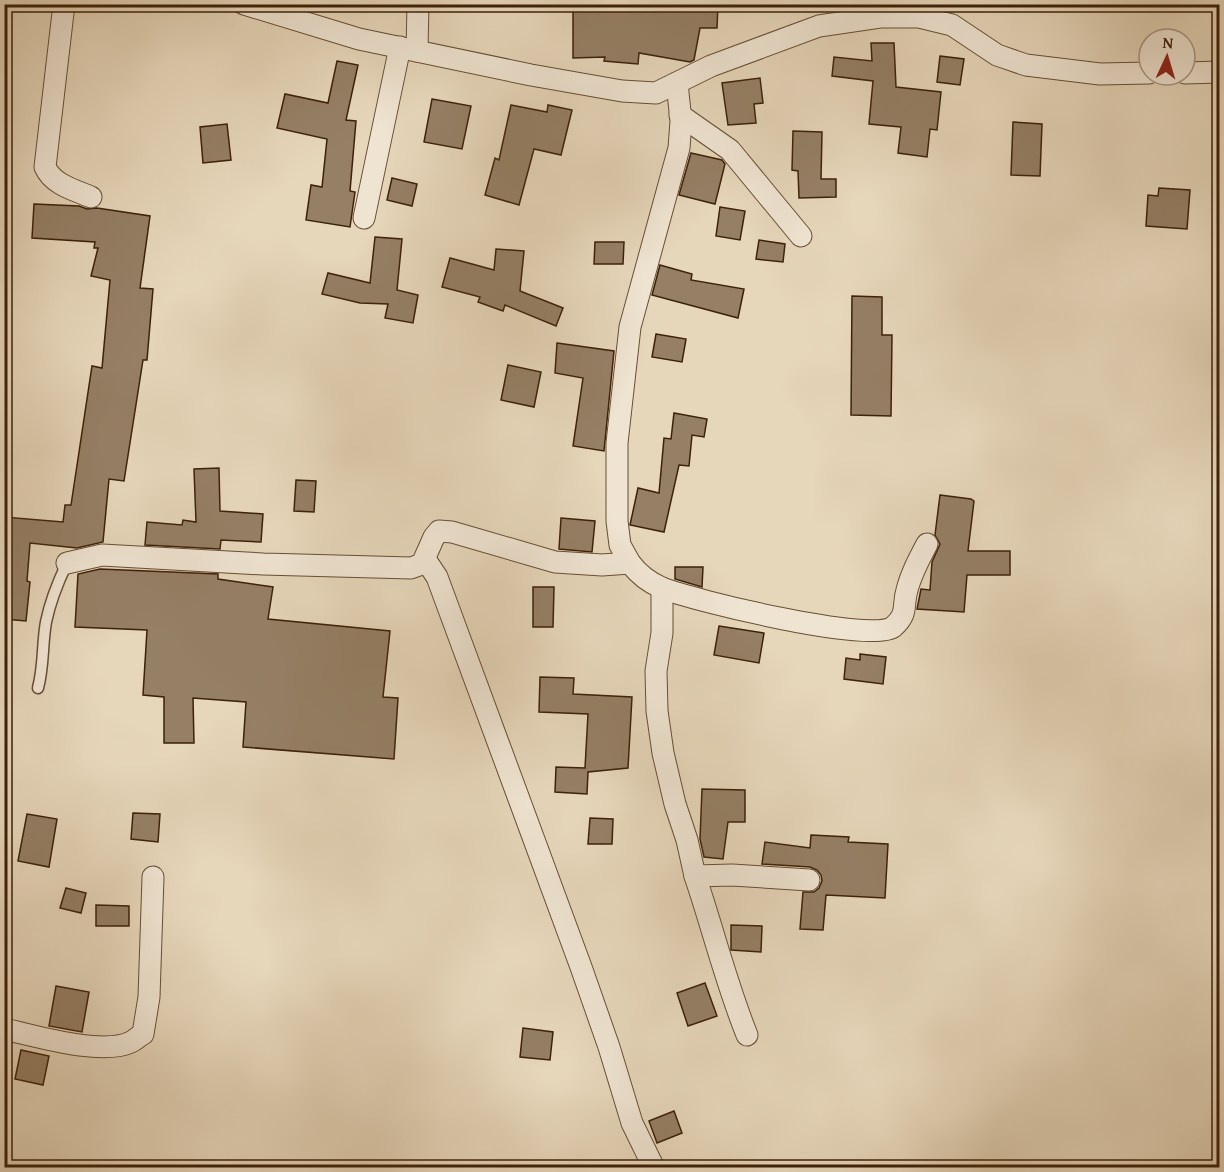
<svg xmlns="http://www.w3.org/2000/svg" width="1224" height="1172" font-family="'Gentium Book Plus',serif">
<rect width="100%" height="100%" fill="#e6d6ba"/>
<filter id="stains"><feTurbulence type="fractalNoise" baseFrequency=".00333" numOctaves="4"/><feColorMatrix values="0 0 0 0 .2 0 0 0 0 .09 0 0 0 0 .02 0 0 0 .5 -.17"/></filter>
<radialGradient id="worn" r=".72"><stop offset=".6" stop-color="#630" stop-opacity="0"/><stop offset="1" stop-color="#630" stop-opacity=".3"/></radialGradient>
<g fill="#957f65" stroke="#3d2109" stroke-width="1.5">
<path d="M573 4H642L641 10 680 11 681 4H718L717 28H700L694 60 690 62 639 53 638 64 604 61 605 57 573 58Z"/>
<path d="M871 43H894L896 87 941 92 937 130 930 129 927 157 898 153 901 127 869 124 873 81 832 76 834 57 872 61Z"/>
<path d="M940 56 964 59 960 85 937 82Z"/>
<path d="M337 61 358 65 346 120 356 121 350 191 355 192 350 227 306 220 311 185 322 187 327 139 277 128 285 94 328 103Z"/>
<path d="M760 78 763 103 754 104 756 123 728 125 722 83Z"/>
<path d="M432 99 471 106 462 149 424 142Z"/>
<path d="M511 105 547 112 548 105 572 110 561 155 534 149 519 205 485 195 495 158 499 160Z"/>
<path d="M1013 122 1042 124 1040 176 1011 175Z"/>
<path d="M227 124 231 160 203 163 200 127Z"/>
<path d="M793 131 822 132 821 179H836V197L799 198 798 171 792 170Z"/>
<path d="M691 153 722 160 725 164 715 204 679 195Z"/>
<path d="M392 178 417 184 412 206 387 200Z"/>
<path d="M1159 188 1190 190 1187 229 1146 226 1148 195 1158 196Z"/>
<path d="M34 204 79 206 87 209 97 208 150 216 140 288 153 289 147 360H143L124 481 109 479 103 542 77 548 30 543 27 581 30 582 26 621 4 619V517L63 522 65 505H71L92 366 102 368 110 280 91 276 98 248H94L95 242 32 238Z"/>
<path d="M720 207 745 211 740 240 716 236Z"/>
<path d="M375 237 402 239 397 290 418 295 413 323 385 318 388 304 360 303 322 294 328 273 370 283Z"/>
<path d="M759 240 785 244 783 262 756 259Z"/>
<path d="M595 242H624L623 264H594Z"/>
<path d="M496 249 524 251 520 291 563 308 556 326 505 305 503 311 478 302 480 297 442 287 450 258 494 270Z"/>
<path d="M660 265 692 274 691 280 744 289 738 318 652 295Z"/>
<path d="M852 296 882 297V335H892L891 416 851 415Z"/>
<path d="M656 334 686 339 682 362 652 357Z"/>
<path d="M557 343 614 351 604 451 573 446 583 378 555 373Z"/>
<path d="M508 365 541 372 534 407 501 400Z"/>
<path d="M674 413 707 419 704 437 692 435 689 466 679 465 664 532 630 525 638 488 659 493 664 438 671 439Z"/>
<path d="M219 468 220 511 263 514 261 542 221 540 220 549 145 545 147 522 182 525 183 520 196 522 194 469Z"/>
<path d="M296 480 316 481 314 512 294 511Z"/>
<path d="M940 495 971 499 974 501 968 551H1010V575H967L964 612 917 609 921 589 930 590 932 562 940 544 935 535Z"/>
<path d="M561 518 595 521 592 552 559 549Z"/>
<path d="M675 567H703L702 587 675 579Z"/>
<path d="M100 569 218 574V579L273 587 268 619 390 631 383 697 398 698 394 759 243 747 246 702 193 698 194 743H164V697L143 695 147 630 75 627 78 574Z"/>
<path d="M533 587H554L553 627H533Z"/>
<path d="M719 626 764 633 759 663 714 655Z"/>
<path d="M860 654 886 657 883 684 844 679 846 658 860 660Z"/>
<path d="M540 677 574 678 573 694 632 697 628 768 588 772 587 794 555 792 556 767 585 768 588 714 539 712Z"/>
<path d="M702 789 745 790V822H728L723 859 704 857 700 839Z"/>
<path d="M133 813 160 814 158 842 131 839Z"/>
<path d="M27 814 57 819 49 867 18 861Z"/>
<path d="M590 818 613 819 612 844H588Z"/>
<path d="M811 835 849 837 848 842 888 844 885 898 826 895 823 930 800 929 803 892H814L819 888 822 881 821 875 817 870 810 867 762 864 765 842 810 848Z"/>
<path d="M66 888 86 893 81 913 60 908Z"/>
<path d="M96 905 129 906V926H96Z"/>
<path d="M731 925 762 926 761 952 731 950Z"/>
<path d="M705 983 717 1016 688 1026 677 993Z"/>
<path d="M56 986 89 992 82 1032 49 1026Z"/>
<path d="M523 1028 553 1032 550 1060 520 1057Z"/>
<path d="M21 1050 49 1056 43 1085 15 1079Z"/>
<path d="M674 1111 682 1133 657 1143 649 1121Z"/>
</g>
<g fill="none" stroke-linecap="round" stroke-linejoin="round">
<g stroke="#674e35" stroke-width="13">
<path id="lane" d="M38 688C44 666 42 644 46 622 50 602 58 582 67 563"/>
</g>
<g stroke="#674e35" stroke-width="23">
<g id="street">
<path d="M64 4 45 167C53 185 75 190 91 197"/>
<path d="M244 4 359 39 531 75 622 91 656 93 711 66 819 26 880 17H919L952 25 997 55 1026 65 1100 74 1149 73"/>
<path d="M417 51 418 4"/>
<path d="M1185 73 1220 72"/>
<path d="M680 115 730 150 801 236"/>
<path d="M364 218 400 47"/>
<path d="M425 559 437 577 581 967 609 1047 632 1123 654 1168"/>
<path d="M67 563 102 555 263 564 411 568 422 564 434 537 439 531 452 532 555 562 602 565 630 563C639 575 648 582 662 588 692 600 872 644 893 627 909 613 902 606 907 590 911 574 919 559 927 544"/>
<path d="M630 563 620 545 617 521V443L630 327 679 148 681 121 677 83"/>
<path d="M662 588V633L656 671 657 711 663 753 675 804 687 840 695 876 732 875 809 880"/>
<path d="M695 876C713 929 726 983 747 1035"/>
<path d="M4 1029C36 1036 102 1056 131 1042 135 1040 139 1036 143 1034L149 997 153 877"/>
</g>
</g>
<use href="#lane" stroke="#efe4d2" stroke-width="10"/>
<use href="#street" stroke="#efe4d2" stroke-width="21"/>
</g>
<rect width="1224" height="1172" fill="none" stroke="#e6d6ba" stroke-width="24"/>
<rect x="6" y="6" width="1212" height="1160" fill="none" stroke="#3d2109" stroke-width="3"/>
<rect x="12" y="12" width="1200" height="1148" fill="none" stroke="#3d2109" stroke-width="1.5"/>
<g transform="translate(1167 57) rotate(4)"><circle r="28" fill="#efe4d2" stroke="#a89682" stroke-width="1.5"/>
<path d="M0-4.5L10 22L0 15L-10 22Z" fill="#8f2418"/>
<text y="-9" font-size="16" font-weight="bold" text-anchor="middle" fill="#3d2109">N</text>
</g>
<rect width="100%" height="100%" filter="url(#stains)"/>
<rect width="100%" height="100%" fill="url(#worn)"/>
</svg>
